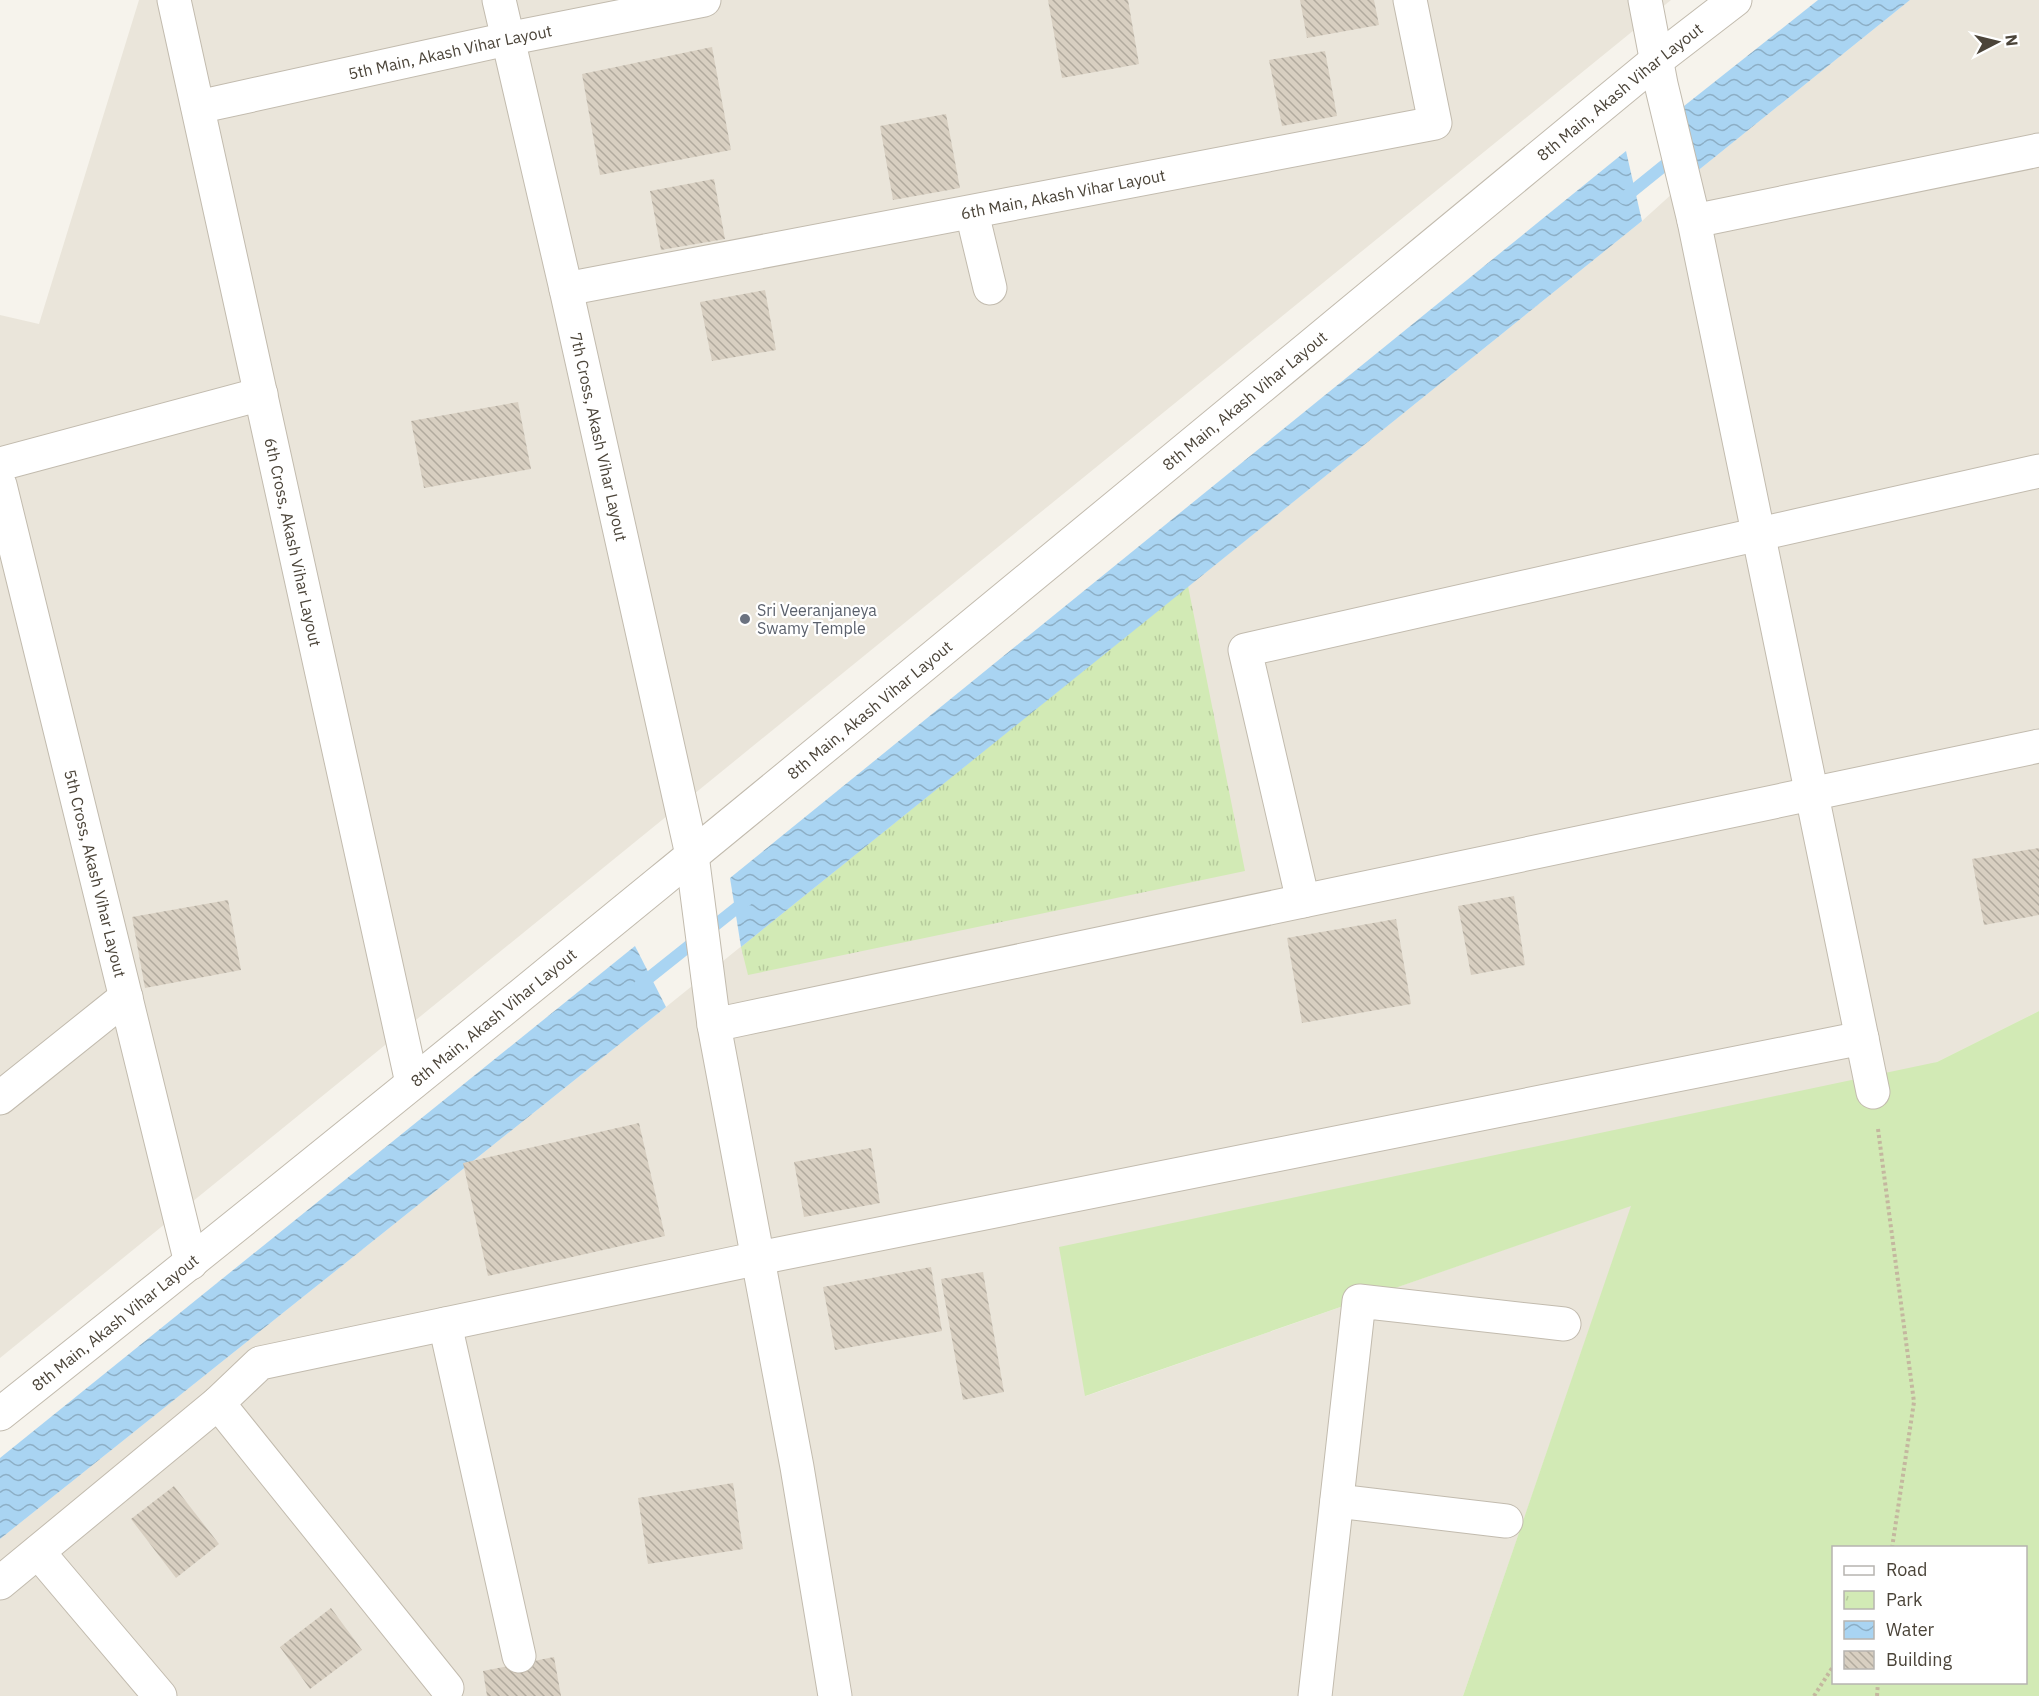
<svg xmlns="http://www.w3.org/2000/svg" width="2039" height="1696" font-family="'IBM Plex Sans',sans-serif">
<defs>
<pattern id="park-tufts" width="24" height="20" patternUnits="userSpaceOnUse" patternTransform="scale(1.5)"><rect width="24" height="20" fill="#d2eab5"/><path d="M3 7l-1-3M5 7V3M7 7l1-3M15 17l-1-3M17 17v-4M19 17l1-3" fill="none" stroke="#b6ca9c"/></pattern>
<pattern id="water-waves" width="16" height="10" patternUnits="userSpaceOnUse" patternTransform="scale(1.5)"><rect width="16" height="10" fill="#a9d4f2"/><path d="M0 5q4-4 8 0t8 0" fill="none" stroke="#8caec5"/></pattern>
<pattern id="building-back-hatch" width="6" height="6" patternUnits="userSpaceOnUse" patternTransform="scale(1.5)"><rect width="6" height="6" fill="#d8cfc1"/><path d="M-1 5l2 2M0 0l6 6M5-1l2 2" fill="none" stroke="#b1aa9e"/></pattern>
</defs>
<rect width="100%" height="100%" fill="#f6f3ec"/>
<g fill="#eae5da">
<path d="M139 0H1671L0 1358V315L39 324Z"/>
<path d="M1910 0H2039V1011L1937 1062 1086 1396 1632 1205 1463 1696H0V1539L666 1007 1642 221 1695 173Z"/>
</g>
<path fill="#d2eab5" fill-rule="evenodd" d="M2039 1011V1696H1463L1631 1206 1085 1396 1059 1247 1937 1062ZM1834 1548H2026V1682H1834Z"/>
<path fill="url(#park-tufts)" d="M1188 586 1245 871 748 975 741 947Z"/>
<g fill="url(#water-waves)">
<path d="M1818 0H1910L1695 173 1679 110Z"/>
<path d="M1626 151 1642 221 741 947 730 878Z"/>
<path d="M635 946 666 1007 0 1539V1458Z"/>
</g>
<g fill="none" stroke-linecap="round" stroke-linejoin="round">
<g stroke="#a9d4f2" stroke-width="12">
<path d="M1624 198 1676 156"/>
<path d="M640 985 748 899"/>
</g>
</g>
<g fill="url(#building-back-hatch)">
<path d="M1048 0H1128L1139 64 1062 78Z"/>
<path d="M1300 0H1374L1379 25 1307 38Z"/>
<path d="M712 47 731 150 600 175 582 74Z"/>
<path d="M1325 51 1337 116 1282 126 1269 60Z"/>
<path d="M946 114 960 188 893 200 880 126Z"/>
<path d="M714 179 725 239 661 250 650 191Z"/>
<path d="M765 290 776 350 712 361 700 302Z"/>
<path d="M518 402 531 469 424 488 411 421Z"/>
<path d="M2039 848V915L1984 925 1972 859Z"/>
<path d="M1514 896 1525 965 1471 975 1458 906Z"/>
<path d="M228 900 241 970 145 988 132 917Z"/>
<path d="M1396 919 1411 1004 1302 1023 1287 938Z"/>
<path d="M639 1123 665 1236 488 1276 463 1163Z"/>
<path d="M871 1148 880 1203 804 1217 794 1162Z"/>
<path d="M931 1267 942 1331 835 1350 823 1287Z"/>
<path d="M983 1272 1004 1392 963 1400 941 1279Z"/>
<path d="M733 1483 743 1549 648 1564 638 1498Z"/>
<path d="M174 1486 219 1544 176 1578 131 1519Z"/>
<path d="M331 1608 362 1650 310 1689 280 1647Z"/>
<path d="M554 1657 561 1696H487L483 1671Z"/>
</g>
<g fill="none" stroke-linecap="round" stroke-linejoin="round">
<g stroke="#c2bbae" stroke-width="35">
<g id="minor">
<path id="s1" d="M174 0 412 1083"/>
<path id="s2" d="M499 0 566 289 692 855 714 1025 797 1467 835 1696"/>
<path d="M1645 0 1661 84 1694 221 1873 1092"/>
<path id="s3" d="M198 107 507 39 704 0"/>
<path d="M972 213 990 288"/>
<path d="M1694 221 2039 150"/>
<path id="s4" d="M566 289 1435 123 1410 0"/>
<path d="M0 464 261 394"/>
<path id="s5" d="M0 485 191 1263"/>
<path d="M1303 901 1245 650 2039 471"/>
<path d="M714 1025 2039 746"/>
<path d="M0 1098 126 997"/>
<path d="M445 1324 519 1656"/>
<path d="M218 1403 447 1688"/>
<path id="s6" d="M0 1414C559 971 1106 514 1657 60L1735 0"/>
<path d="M1337 1501 1506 1521"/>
<path d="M38 1552 160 1696"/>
<path d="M0 1583 218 1403 260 1363 759 1258 1862 1038"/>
<path d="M1315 1696 1359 1301 1564 1324"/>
</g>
</g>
<g stroke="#c4b79f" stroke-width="4" stroke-dasharray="3 3" stroke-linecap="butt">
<path d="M1878 1129 1914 1402 1892 1548"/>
<path d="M1814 1696 1834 1665"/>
<path d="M1877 1696 1878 1682"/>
</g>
<use href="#minor" stroke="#fff" stroke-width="33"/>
</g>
<circle fill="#6b7280" stroke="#fff" stroke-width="2" cx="745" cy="619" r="6"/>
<g text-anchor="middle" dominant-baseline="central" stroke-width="4.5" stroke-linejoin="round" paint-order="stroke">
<g font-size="16" fill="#4b4439" stroke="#fff">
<text stroke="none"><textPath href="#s3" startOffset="258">5th Main, Akash Vihar Layout</textPath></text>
<text stroke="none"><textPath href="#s6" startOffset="2091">8th Main, Akash Vihar Layout</textPath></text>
<text stroke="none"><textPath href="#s4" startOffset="506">6th Main, Akash Vihar Layout</textPath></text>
<text stroke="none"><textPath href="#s6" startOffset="1605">8th Main, Akash Vihar Layout</textPath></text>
<text stroke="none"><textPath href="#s2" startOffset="448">7th Cross, Akash Vihar Layout</textPath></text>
<text stroke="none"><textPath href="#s1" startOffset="555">6th Cross, Akash Vihar Layout</textPath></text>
<text stroke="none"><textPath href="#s6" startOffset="1119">8th Main, Akash Vihar Layout</textPath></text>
<text stroke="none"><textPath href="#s5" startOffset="400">5th Cross, Akash Vihar Layout</textPath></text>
<text stroke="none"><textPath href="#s6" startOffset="633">8th Main, Akash Vihar Layout</textPath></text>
<text stroke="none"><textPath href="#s6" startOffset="147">8th Main, Akash Vihar Layout</textPath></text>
</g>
<g font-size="16" fill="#5b616d" stroke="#fff" text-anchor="start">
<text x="757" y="610">Sri Veeranjaneya<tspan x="757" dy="18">Swamy Temple</tspan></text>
</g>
</g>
<rect x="1832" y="1546" width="195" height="138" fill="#ffffff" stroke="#b7b4b0" stroke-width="1.5"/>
<rect x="1844" y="1566" width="30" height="9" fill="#ffffff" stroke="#b7b4b0" stroke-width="1.5"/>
<text x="1886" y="1576" font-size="18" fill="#4b4439">Road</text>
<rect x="1844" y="1591" width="30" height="18" fill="url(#park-tufts)" stroke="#b7b4b0" stroke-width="1.5"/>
<text x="1886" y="1606" font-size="18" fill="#4b4439">Park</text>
<rect x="1844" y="1621" width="30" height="18" fill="url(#water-waves)" stroke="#b7b4b0" stroke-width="1.5"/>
<text x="1886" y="1636" font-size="18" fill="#4b4439">Water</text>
<rect x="1844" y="1651" width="30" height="18" fill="url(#building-back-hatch)" stroke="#b7b4b0" stroke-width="1.5"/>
<text x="1886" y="1666" font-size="18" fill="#4b4439">Building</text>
<g transform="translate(1997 42) rotate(83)" stroke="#ffffff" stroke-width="4.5" paint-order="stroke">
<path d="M0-4.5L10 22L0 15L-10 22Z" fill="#4b4439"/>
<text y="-9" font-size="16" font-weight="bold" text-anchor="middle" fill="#4b4439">N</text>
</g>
</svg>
